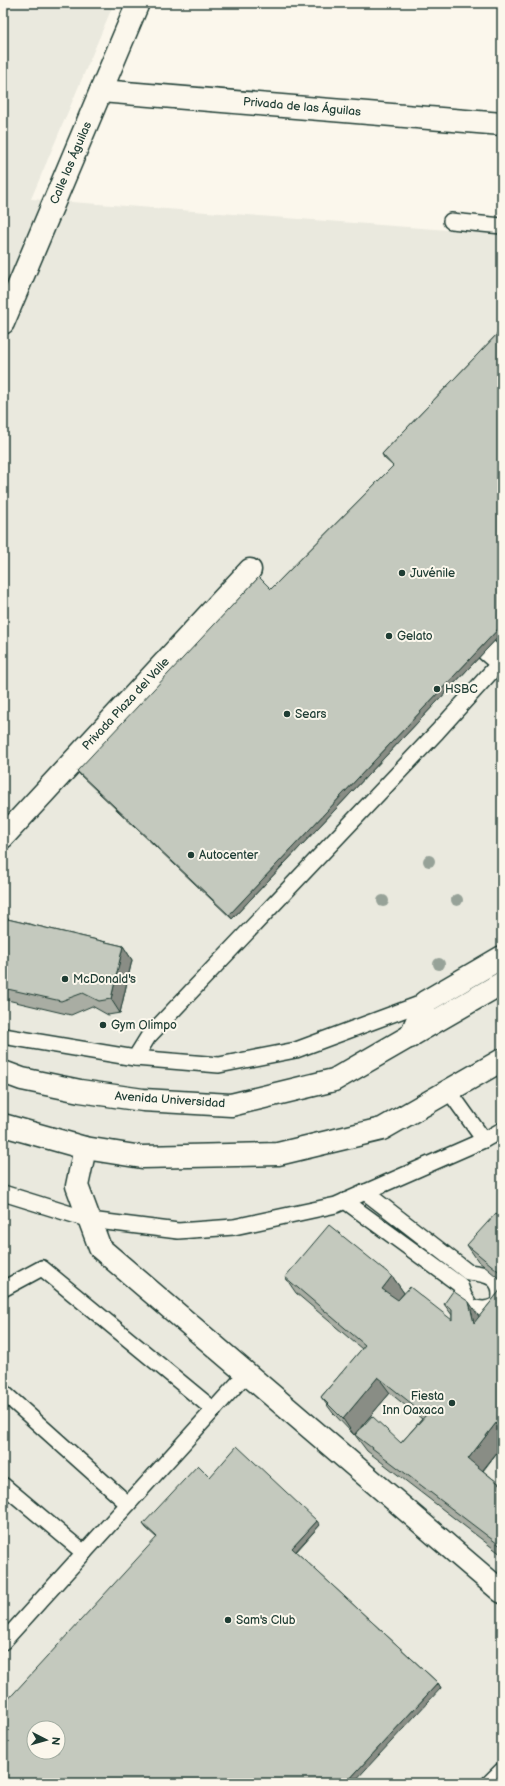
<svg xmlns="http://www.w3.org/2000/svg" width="505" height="1786" font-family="'Balsamiq Sans',sans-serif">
<rect width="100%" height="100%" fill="#fbf7ec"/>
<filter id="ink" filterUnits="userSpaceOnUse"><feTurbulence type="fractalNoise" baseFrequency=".025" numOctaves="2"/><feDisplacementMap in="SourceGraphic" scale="8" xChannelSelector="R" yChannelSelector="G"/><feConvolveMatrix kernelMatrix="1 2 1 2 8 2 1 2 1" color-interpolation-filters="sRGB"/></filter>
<g filter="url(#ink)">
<path fill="#eae9de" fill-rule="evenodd" d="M3 3H114L31 199 502 234V1783H3ZM34 1728H58V1752H34Z"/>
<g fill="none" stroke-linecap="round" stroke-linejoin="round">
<g stroke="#1f3d34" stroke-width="18">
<g id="lane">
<path d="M451 221 502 226"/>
<path d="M3 1036 135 1058 148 1037 437 732 502 660"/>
<path d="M135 1058 219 1065 296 1050 425 1002"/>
<path d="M449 1091 484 1140"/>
<path d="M3 1193 90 1220 178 1231 234 1227 336 1205 484 1140 502 1130"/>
<path d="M345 1201 460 1285 464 1296 471 1307C483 1310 489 1310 499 1303 504 1278 489 1274 468 1272L365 1192"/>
<path d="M3 1289 42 1268 214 1410"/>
<path d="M3 1392 128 1504"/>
<path d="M3 1485 84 1553"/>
<path d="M3 1642 247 1373"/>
<path d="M489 1783 502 1770"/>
</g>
</g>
<g stroke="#1f3d34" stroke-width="25">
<g id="street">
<path d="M101 91 502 124"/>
<path d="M3 323 138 3"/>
<path d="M486 649 501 662"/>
<path d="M3 837 250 570"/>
<path d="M410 1037 425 1002 502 957"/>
<path d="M85 1148 77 1186 100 1248 502 1592"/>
</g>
</g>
<g stroke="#1f3d34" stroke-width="25">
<g id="secondary">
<path d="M3 1072 22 1079 80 1091 143 1100 231 1105 334 1080 502 983"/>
<path d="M3 1125 85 1148 142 1157 278 1154 382 1129 502 1060"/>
</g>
</g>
<use href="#lane" stroke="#fbf7ec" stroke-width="15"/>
<use href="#street" stroke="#fbf7ec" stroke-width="22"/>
<use href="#secondary" stroke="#fbf7ec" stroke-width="22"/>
</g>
<g fill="#97a298">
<circle cx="429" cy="861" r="6"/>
<circle cx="457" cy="900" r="6"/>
<circle cx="383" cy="901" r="6"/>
<circle cx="439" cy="964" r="6"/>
</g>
<g fill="#a9ada3" stroke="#1f3d34">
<path d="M502 329V633L232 919 80 775 77 771 271 589 393 466 384 458 382 454Z"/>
<path d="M3 918 123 946 132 960 120 1013 108 1015 92 1006 71 1015 3 999Z"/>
<path d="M502 1218V1281L478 1261 467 1245Z"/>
<path d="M392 1276 404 1293 398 1300 452 1320V1315L444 1304 479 1317 502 1288V1446L483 1471 502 1486V1555L367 1451 355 1435 401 1443 422 1419 390 1393 354 1435 333 1413 321 1397 362 1349 296 1293 285 1277Z"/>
<path d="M210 1477 320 1525 296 1552 438 1683 441 1688 157 1538 146 1528 143 1524Z"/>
</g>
<g fill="#898d85" stroke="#1f3d34">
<path d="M502 625V633L232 919 229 915Z"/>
<path d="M123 946 132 960 120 1013 111 999Z"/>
<path d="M392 1276 404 1293 394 1305 382 1289Z"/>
<path d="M469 1302 480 1318 474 1323Z"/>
<path d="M378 1377 390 1393 354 1435 343 1419Z"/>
<path d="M496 1423 502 1432V1446L479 1475 468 1459Z"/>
<path d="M317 1521 320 1525 295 1552 292 1548Z"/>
<path d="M438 1683 441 1688 353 1783H346Z"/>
</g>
<g fill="#c4c9be" stroke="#1f3d34" fill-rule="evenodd">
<path d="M502 329V625L229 915 77 771 259 577 271 589 393 466 382 454Z"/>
<path d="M3 918 123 946 111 999 99 1001 83 993 61 1001 3 988Z"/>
<path d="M496 1213 502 1218V1274L467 1245Z"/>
<path d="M329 1225 392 1276 382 1289 398 1300 410 1287 452 1320V1309L444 1304 453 1291 469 1302 474 1323 502 1288V1428L496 1423 468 1459 502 1486V1547L355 1435 372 1416 401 1443 426 1415 378 1377 343 1419 321 1397 365 1345 285 1277Z"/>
<path d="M237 1446 317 1521 292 1548 438 1683 346 1783H3V1705L157 1537 143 1524 198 1465 210 1477ZM34 1728H58V1752H34Z"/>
</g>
</g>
<g fill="#1f3d34" stroke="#fbf7ec" stroke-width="1.5">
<circle cx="402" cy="573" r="4"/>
<circle cx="389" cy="636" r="4"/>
<circle cx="437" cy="689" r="4"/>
<circle cx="287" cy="714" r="4"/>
<circle cx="191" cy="855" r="4"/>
<circle cx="65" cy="979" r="4"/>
<circle cx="103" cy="1025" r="4"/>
<circle cx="452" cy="1403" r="4"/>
<circle cx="228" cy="1620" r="4"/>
</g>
<g text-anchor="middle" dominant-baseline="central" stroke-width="4" stroke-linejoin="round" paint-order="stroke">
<g font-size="12" fill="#1f3d34" stroke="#fbf7ec">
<text transform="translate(302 107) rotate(5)">Privada de las Águilas</text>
<text transform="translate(71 163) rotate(-67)">Calle las Águilas</text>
<text transform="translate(126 704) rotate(-47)">Privada Plaza del Valle</text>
<text transform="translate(170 1100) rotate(4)">Avenida Universidad</text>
</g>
<g font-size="12" fill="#1f3d34" stroke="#fbf7ec" text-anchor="start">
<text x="410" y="573">Juvénile</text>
<text x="397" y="636">Gelato</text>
<text x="445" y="689">HSBC</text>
<text x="295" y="714">Sears</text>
<text x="199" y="855">Autocenter</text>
<text x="73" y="979">McDonald's</text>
<text x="111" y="1025">Gym Olimpo</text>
<text x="444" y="1396" text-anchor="end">Fiesta<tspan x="444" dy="14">Inn Oaxaca</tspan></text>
<text x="236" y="1620">Sam's Club</text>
</g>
</g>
<rect width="505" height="1786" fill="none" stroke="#fbf7ec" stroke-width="16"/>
<rect x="8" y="8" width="489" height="1770" fill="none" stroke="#1f3d34" stroke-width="1.5" filter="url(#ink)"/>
<g transform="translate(46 1740) rotate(96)"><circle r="19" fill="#fbf7ec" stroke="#a3ada2"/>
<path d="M0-3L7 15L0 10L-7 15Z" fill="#1f3d34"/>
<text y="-6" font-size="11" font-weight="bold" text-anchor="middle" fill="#1f3d34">N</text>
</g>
</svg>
